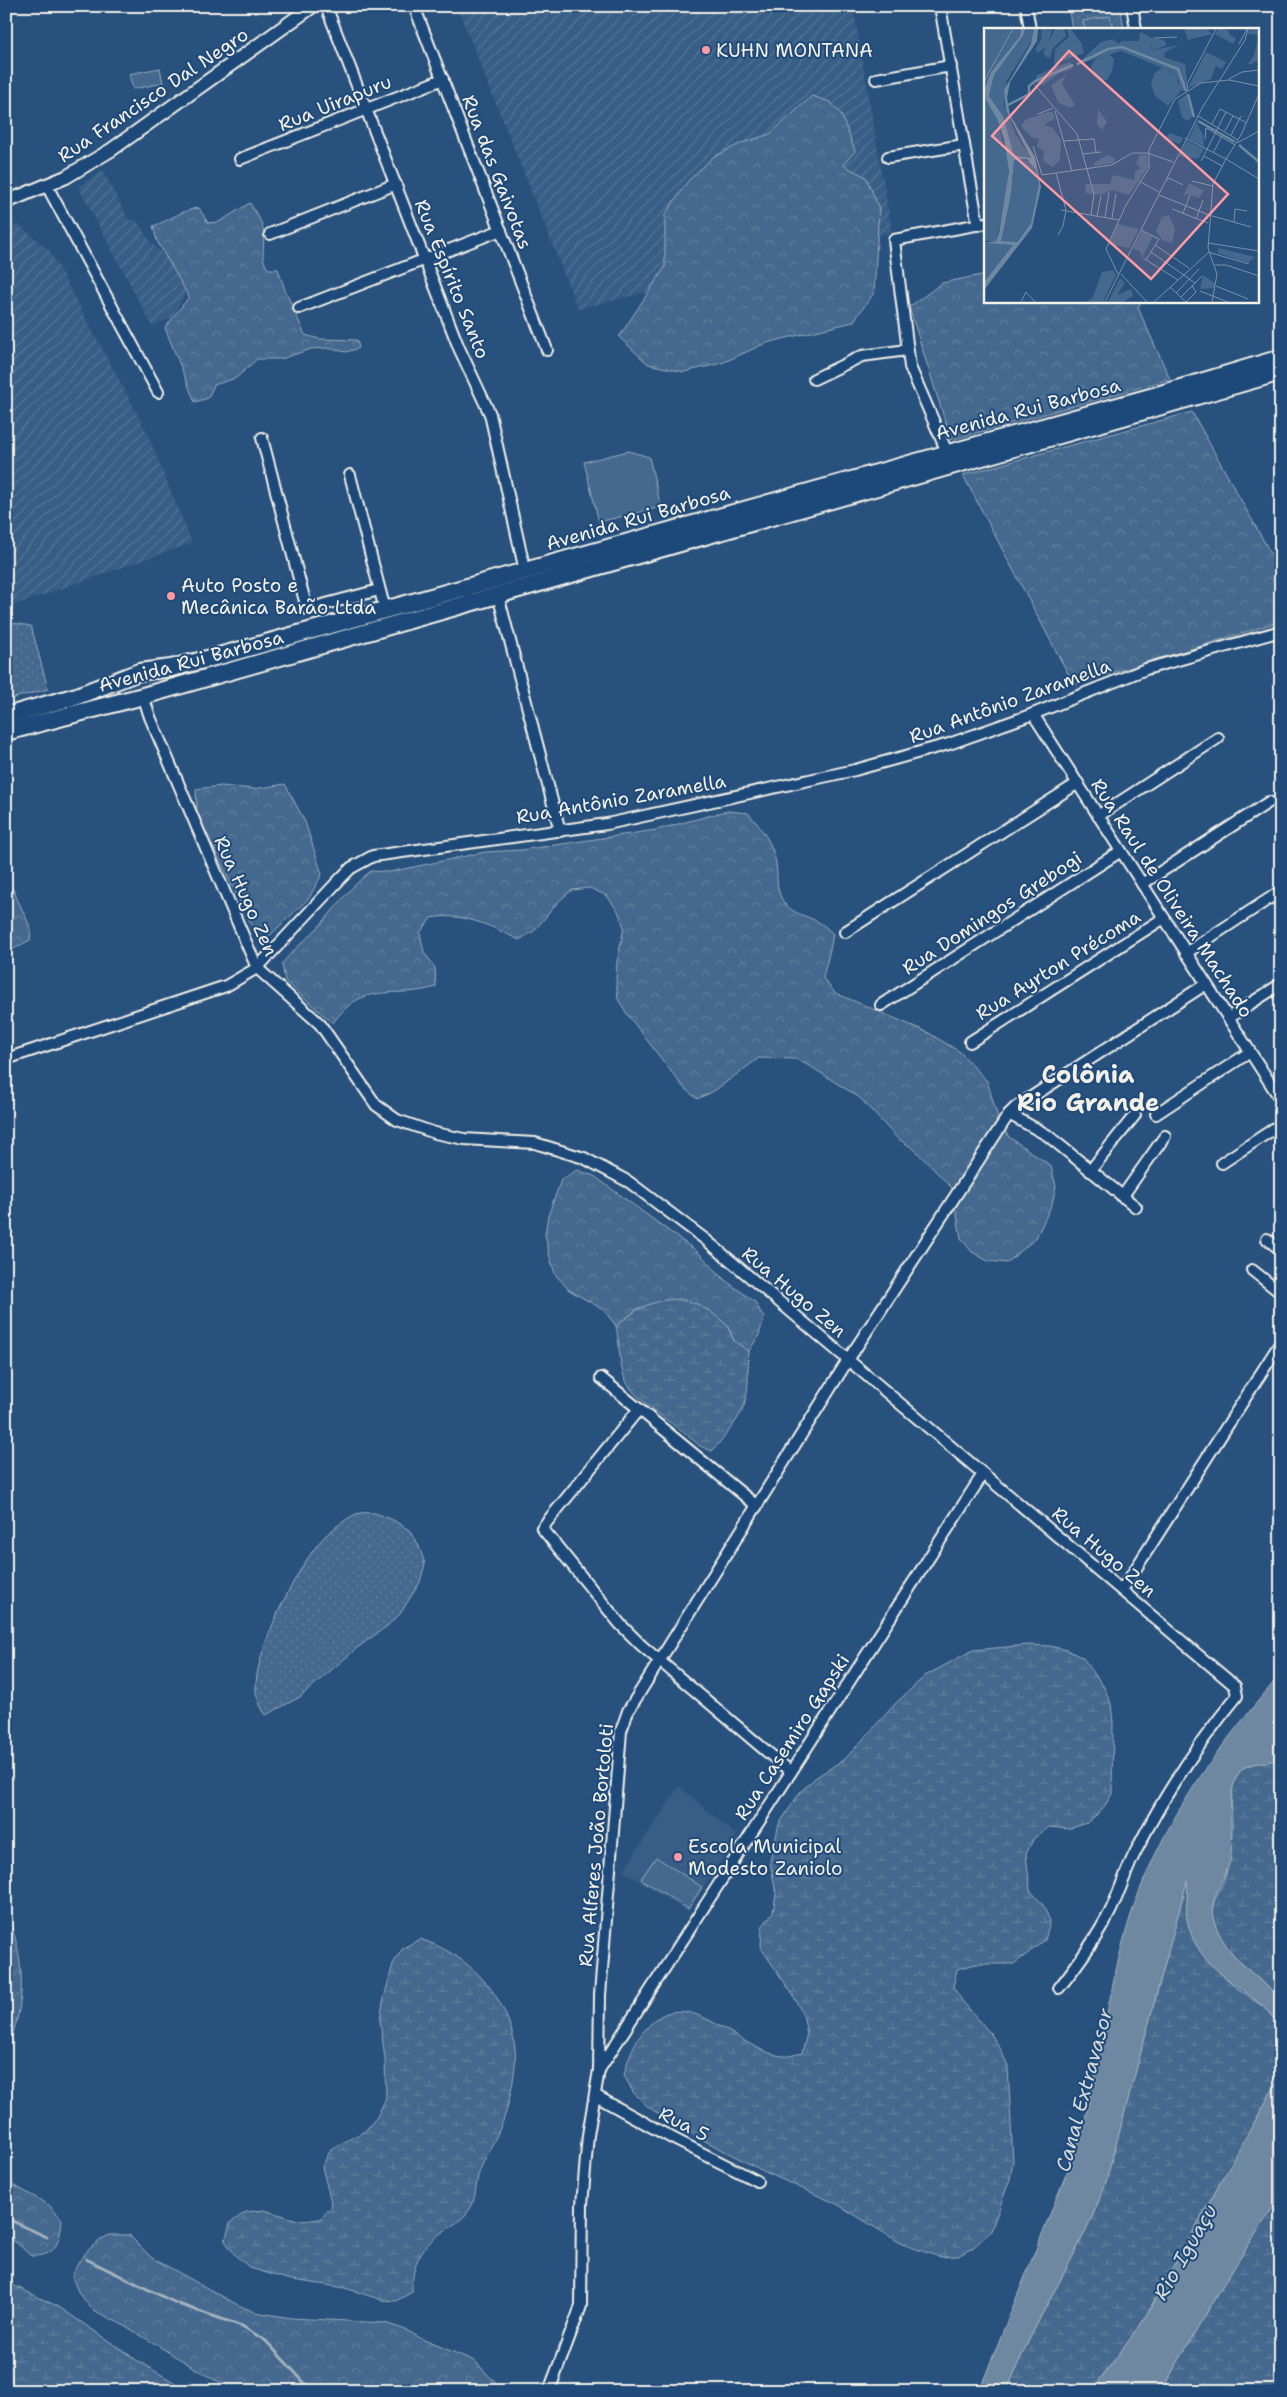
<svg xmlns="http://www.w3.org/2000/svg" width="1287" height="2397" font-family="'Shantell Sans',sans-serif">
<defs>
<pattern id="industrial-furrows" width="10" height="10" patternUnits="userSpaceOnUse" patternTransform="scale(1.25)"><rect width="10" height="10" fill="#375d86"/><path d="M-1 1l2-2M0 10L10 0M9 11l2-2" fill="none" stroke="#557597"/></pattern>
<pattern id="grass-dots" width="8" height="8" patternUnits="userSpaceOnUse" patternTransform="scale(1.25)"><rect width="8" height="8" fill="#45688e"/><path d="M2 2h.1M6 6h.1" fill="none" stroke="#607e9e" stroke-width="1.8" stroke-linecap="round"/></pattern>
<pattern id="forest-crowns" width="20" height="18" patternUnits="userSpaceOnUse" patternTransform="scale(1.25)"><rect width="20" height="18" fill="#45688e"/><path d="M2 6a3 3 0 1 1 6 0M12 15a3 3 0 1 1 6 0" fill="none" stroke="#607e9e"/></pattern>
<pattern id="wetland-marsh" width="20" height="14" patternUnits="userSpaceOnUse" patternTransform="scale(1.25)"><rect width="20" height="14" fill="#45688e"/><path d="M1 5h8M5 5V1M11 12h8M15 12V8" fill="none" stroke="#607e9e"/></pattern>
</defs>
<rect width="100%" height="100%" fill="#28517e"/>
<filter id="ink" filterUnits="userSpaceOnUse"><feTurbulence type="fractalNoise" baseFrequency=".02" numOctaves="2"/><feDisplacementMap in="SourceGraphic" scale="10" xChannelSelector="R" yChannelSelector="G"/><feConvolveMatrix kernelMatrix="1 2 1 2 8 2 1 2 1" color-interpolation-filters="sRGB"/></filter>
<g filter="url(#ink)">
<path fill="#375d86" d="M679 1786 737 1836 688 1912 623 1871Z"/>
<g fill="url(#industrial-furrows)">
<path d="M457 6H853L892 232 578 309Z"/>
<path d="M103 171 129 220H136L154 246 173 261 188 288 173 317 152 326 78 186Z"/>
<path d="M19 225 49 250 145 428 192 543 6 608V227Z"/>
</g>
<g fill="url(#grass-dots)" stroke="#9cacbb">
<path d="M1068 6H1120L1124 29H1072Z"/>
<path d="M405 612 406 616 160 686 157 678Z"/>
<path d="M6 622 31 626 48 689 6 700Z"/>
<path d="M375 1513 393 1520 409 1530 419 1546 425 1564 420 1582 400 1614 387 1626 357 1648 300 1697 266 1715C261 1709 257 1699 256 1691 253 1653 299 1562 325 1536 333 1529 347 1518 356 1514 362 1512 370 1513 375 1513Z"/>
</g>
<g fill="url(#forest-crowns)" stroke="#9cacbb">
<path d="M812 96 830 102 841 114 855 151 843 165 866 177 879 208 874 293 853 322 766 343 722 363 684 372 648 364 619 337 665 267V215L688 181 713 157 742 143 770 134Z"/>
<path d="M250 203C254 211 261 219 263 228 266 241 259 258 268 269H278L285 290 305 335 319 339 357 340 359 348 346 352 327 348 311 349 281 359H257L236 378 214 385 208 398 195 402 165 328 189 297 157 241 153 226C169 221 183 209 199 208L208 223 219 222Z"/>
<path d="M986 274V301H1141L1138 308 1170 379 951 440 909 307 942 283Z"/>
<path d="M1192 412 1281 572V621L1074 685 963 475Z"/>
<path d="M285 784 305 822 322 874 309 898 261 944 197 815 196 789 221 786 254 789Z"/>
<path d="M727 811 748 813C762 829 772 842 776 863 778 876 775 892 785 904 793 914 808 916 818 922 824 925 829 930 833 934 831 949 826 963 823 978L835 993 927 1032 960 1052 987 1081 999 1121 1009 1137 1051 1166 1056 1186 1052 1204 1036 1238 1007 1263 988 1261 972 1252 961 1238 952 1188 914 1149 897 1138 860 1098 813 1068 796 1059 759 1058 714 1091 697 1099 683 1087 627 1014 618 999 616 981 617 962 624 927 618 911 607 896 590 888 572 890 558 902 534 931 519 940C491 926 463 912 431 918L420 933 424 952 435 968 436 987C392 1000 364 979 333 1023L285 981 282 964C294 948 310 937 323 922 339 904 351 886 371 871L390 872 485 852 522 850 656 830Z"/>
<path d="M6 874 31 929 30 940 6 953Z"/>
<path d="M577 1170 594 1176 699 1253 725 1280 755 1302 764 1318 759 1335 749 1351 734 1341 727 1325 697 1304 638 1308 616 1326 604 1310 569 1290 555 1274 549 1254 545 1234 548 1216 561 1180Z"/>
<path d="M6 1913C25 1955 28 2006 6 2049Z"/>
<path d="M6 2181 49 2205 62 2219C60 2241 57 2257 31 2256L17 2243 6 2237Z"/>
<path d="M109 2235H129L152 2258 238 2305 255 2312 291 2318 385 2323 406 2330 424 2340 475 2361 503 2391H240L211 2378 127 2327 93 2310 79 2294 72 2276C80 2256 90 2246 109 2235Z"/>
</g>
<g fill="url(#wetland-marsh)" stroke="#9cacbb">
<path d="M680 1299 697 1304 712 1313 727 1325 734 1341 749 1351C747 1369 750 1389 744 1406 739 1420 722 1440 712 1451L700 1446C682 1429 637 1402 627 1383 618 1366 620 1344 616 1326 637 1308 651 1300 680 1299Z"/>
<path d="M1029 1645 1049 1646 1067 1650 1083 1658 1104 1687 1111 1704 1113 1722 1112 1794 1102 1810 1087 1823 1069 1829 1049 1827 1034 1838 1026 1854 1030 1890 1043 1905 1050 1921 1045 1940 1014 1964H976L957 1969 953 1987 963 2002 991 2034 1001 2050 1008 2067 1012 2142 1013 2161 1010 2179 991 2231 974 2247 958 2256 940 2257 902 2244 837 2204 765 2172 680 2128 647 2106 633 2092 624 2075C629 2053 637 2035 655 2020 693 1988 743 2054 784 2056 789 2057 797 2054 802 2053L807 2033 803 2015 793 1995 761 1948 762 1927 773 1912 776 1894 770 1861 779 1824 801 1791 815 1778 846 1758 896 1703 925 1676 973 1650Z"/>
<path d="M1281 1758V1998C1256 1976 1224 1954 1214 1921 1208 1903 1221 1891 1226 1875 1229 1862 1231 1846 1232 1833 1233 1815 1228 1793 1237 1776 1246 1759 1266 1765 1281 1758Z"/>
<path d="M1188 1878 1187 1918 1206 1960 1238 1989 1265 2008 1281 2028V2075L1140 2326 1091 2391H1007C1033 2319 1079 2257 1105 2185Z"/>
<path d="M420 1939C469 1955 508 1995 515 2048 517 2064 512 2088 508 2104 503 2128 489 2148 480 2170 475 2182 477 2195 471 2207 465 2218 456 2223 446 2230 421 2245 412 2263 412 2292L396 2301 382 2300 345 2288 287 2279 250 2268 236 2256 225 2241 230 2223 246 2212 264 2210 301 2221 320 2219 332 2206 322 2167 331 2149 365 2131 377 2117 386 2098 385 2059 380 2021 383 2002 393 1964 403 1948Z"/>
<path d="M1281 2195V2391H1161L1227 2278Z"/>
<path d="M6 2282 59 2307 138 2361 189 2391H6Z"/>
</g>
<g fill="#45688e" stroke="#9cacbb">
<path d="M1110 16 1113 29H1085L1083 21Z"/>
<path d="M160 68 163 83 133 89 129 74Z"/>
<path d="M628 451 649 457 661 507 599 522 584 462Z"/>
<path d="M656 1857 702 1887 688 1909 641 1879Z"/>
</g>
<g fill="#6e88a2" stroke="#a4b2be">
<path d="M1281 1674V1758C1266 1765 1246 1759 1237 1776 1225 1800 1234 1831 1231 1856 1228 1878 1206 1899 1214 1921 1224 1954 1256 1976 1281 1998V2028C1256 1986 1197 1977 1187 1919 1185 1907 1189 1892 1187 1881L1105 2185C1079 2257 1033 2319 1007 2391H979L1077 2147C1100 2073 1106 1995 1129 1921 1159 1825 1216 1749 1281 1674Z"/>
<path d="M1281 2075V2195L1227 2278 1161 2391H1091L1140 2326Z"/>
</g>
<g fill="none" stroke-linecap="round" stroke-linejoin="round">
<g stroke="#a4b2be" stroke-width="3">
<path d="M6 2218 47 2237"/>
<path d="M86 2259 178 2304 242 2326 266 2341 312 2391"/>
</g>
<g stroke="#f4f1e8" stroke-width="14">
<g id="minor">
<path d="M326 6 459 348 490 414 525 571"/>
<path d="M414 6 547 350"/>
<path d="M940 6 978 225"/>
<path d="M1026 6 1030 29"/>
<path d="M1132 6 1136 29"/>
<path d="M876 79 951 66"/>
<path d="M888 157 964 145"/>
<path d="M240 159 443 79"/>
<path d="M47 186 158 392"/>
<path d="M270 234 396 184"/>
<path d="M299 308 501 230"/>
<path d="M814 379 862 356 907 350"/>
<path d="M262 438 307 609 379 590"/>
<path d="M947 452 910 367 894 240 986 223"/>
<path d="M350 475 385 610"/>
<path d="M498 595 560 831"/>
<path d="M143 696 150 717 257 968 320 1024 376 1105 397 1120 435 1133 464 1139 535 1143 584 1158 629 1182 706 1240 1235 1686 1237 1696C1197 1745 1165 1793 1137 1849 1126 1869 1120 1892 1110 1912 1096 1939 1078 1964 1059 1988"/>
<path d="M1033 714 1281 1100"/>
<path d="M1098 816 1218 738"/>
<path d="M1142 884 1269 802"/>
<path d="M845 932 1078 783"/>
<path d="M1186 953 1281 891"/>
<path d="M881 1005 1121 851"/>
<path d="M1228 1018 1281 984"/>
<path d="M970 1042 1164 918"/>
<path d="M6 1059 226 986 257 968 341 878 351 868 373 856 607 824 855 770 949 744 1033 714 1146 669 1281 631"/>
<path d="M1009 1114 1047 1135 1136 1207"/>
<path d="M1156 1114 1250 1052"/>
<path d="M1222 1163 1281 1124"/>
<path d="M1090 1171 1135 1115"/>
<path d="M1122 1197 1165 1136"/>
<path d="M1267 1239 1281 1250"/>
<path d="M1252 1270 1281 1293"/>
<path d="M601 1378 757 1506"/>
<path d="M639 1409 542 1528 620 1624 641 1645 791 1772"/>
<path d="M1122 1590 1281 1342"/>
<path d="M599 2070 983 1474"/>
<path d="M596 2096 672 2138 757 2181"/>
<path d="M549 2391 581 2306 582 2205 588 2135 599 2070 600 1995 621 1731 628 1711 848 1360 1009 1114 1016 1107 1206 984"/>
</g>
</g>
<g stroke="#f4f1e8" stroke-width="16">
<path id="tertiary" d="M6 202 66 177 111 150 313 6"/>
</g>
<g stroke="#f4f1e8" stroke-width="20">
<g id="primary">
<path d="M6 716 77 696 139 672 171 668 219 656 1154 396 1281 358"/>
<path d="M6 732 143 696 1281 372"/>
</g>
</g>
<use href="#minor" stroke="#1f4a7a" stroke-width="10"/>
<use href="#tertiary" stroke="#1f4a7a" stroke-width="12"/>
<use href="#primary" stroke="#1f4a7a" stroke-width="16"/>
</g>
</g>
<g fill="#ff9aa2" stroke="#1f4a7a" stroke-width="2">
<circle cx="706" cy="50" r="5"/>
<circle cx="171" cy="596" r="5"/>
<circle cx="678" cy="1857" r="5"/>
</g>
<g text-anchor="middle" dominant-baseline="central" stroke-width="4" stroke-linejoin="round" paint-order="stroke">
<g font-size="19" fill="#f4f1e8" stroke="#1f4a7a" text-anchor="start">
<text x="716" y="50">KUHN MONTANA</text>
<text x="181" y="585">Auto Posto e<tspan x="181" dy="22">Mecânica Barão Ltda</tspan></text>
<text x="688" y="1846">Escola Municipal<tspan x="688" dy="22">Modesto Zaniolo</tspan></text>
</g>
<g font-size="19" fill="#f4f1e8" stroke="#1f4a7a">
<text transform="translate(153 95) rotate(-34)">Rua Francisco Dal Negro</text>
<text transform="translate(335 103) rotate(-22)">Rua Uirapuru</text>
<text transform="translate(497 172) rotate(69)">Rua das Gaivotas</text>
<text transform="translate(452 279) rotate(68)">Rua Espírito Santo</text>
<text transform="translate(1028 409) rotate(-15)">Avenida Rui Barbosa</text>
<text transform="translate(638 518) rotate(-16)">Avenida Rui Barbosa</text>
<text transform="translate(191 661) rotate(-15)">Avenida Rui Barbosa</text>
<text transform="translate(1010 701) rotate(-20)">Rua Antônio Zaramella</text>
<text transform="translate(621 799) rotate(-10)">Rua Antônio Zaramella</text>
<text transform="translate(246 896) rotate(66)">Rua Hugo Zen</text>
<text transform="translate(1172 898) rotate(57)">Rua Raul de Oliveira Machado</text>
<text transform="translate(992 913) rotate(-33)">Rua Domingos Grebogi</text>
<text transform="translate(1058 965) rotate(-32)">Rua Ayrton Précoma</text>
<text transform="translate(794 1292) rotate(40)">Rua Hugo Zen</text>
<text transform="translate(1104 1552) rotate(40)">Rua Hugo Zen</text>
<text transform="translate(792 1737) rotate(-57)">Rua Casemiro Gapski</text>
<text transform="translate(596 1845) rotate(-85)">Rua Alferes João Bortoloti</text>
<text transform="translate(684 2124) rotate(27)">Rua 5</text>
</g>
<g font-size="20" font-style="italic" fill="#d9dcda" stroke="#1f4a7a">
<text transform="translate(1084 2090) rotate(-75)">Canal Extravasor</text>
<text transform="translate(1185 2252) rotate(-60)">Rio Iguaçu</text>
</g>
<g font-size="24" font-weight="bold" fill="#f4f1e8" stroke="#1f4a7a">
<text x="1088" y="1075">Colônia<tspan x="1088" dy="28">Rio Grande</tspan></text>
</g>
</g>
<g transform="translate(984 28)">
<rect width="275" height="275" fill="#28517e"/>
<path d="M234 1 244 2 246 7 252 10 249 16 231 6ZM222 24 242 34 238 41 232 38 227 51 204 60ZM114 81 123 94 118 102 113 96ZM212 94 219 107 220 119 205 111ZM203 113 220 121 214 131 195 128Z" fill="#45688e"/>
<path d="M200 1H223L228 6 204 12ZM265 1H275V32L267 36H264L270 27 275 7 264 6ZM156 4 168 10 166 18 169 22 195 17 181 24 180 29 201 36 203 52 200 63 194 62 195 53 189 44 137 23 92 37 117 14 129 11 134 16 138 13H155ZM125 26 130 31 128 43 123 52H117L109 47 107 38 111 32ZM85 34 89 37 88 41 75 45 59 57 51 55 53 47ZM186 105 199 110 196 116 180 112ZM124 127 131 130 130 135 111 138 110 135ZM156 127H163L164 139 145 167 128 162 117 167 102 165 101 156H126L129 147 150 152 151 144 157 140 152 136ZM205 155 220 163 215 170 203 166 199 169ZM185 187 191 201 188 215 178 212 172 203 178 189ZM134 196 155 201 145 220 125 216ZM158 203 169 208 158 230 156 223 149 221ZM234 220 263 227 271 229 264 235 234 225ZM129 242 132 247 119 274H102L108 271 118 244ZM219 247 231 255 230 260 216 261ZM136 250 141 255 133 267 147 261 149 268 139 274H124Z" fill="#45688e"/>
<path d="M0 1H37L36 8 7 44 1 60 2 72 13 91 25 136 24 163 12 213H0ZM41 1H50L49 11 23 52 20 77 32 107 49 133 30 128 19 88 5 68 10 47 38 10ZM58 1 68 3 63 18 54 25 51 21 57 12ZM71 1H80L82 8 69 20 66 30 62 29 59 25ZM83 1H87L98 16 100 25 70 36 71 21 85 9ZM168 10 180 12 183 17 169 22 166 16ZM179 39 192 47 196 64 184 78 171 68 167 57 170 46ZM82 47 78 56 91 77 85 80 74 74 67 57ZM203 66 209 88 203 93 198 89 194 73ZM64 84H69L71 90 60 97 69 100 77 112 76 132 69 139 59 133 60 123 53 119 55 111 47 109 37 98 41 92ZM30 131 45 133 52 142 55 156 47 195 32 214 16 213 27 166ZM0 215 29 217 0 254Z" fill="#45688e"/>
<path d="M37 1H41L39 8 10 47 5 68 19 88 30 128 47 130 22 82 20 62 47 16 50 1H54L53 13 26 54 23 70 26 87 51 129 57 159 48 200 0 262V254L29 217 0 215 12 213 15 205 25 143 20 111 13 91 2 72 1 60 7 44 36 8ZM43 131 52 142 55 156 47 195 33 214 17 213 27 166 30 132Z" fill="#6e88a2" fill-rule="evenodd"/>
<path fill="none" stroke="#6e88a2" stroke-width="2.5" d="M93 36 124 21 138 19 194 41 202 63M204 66 210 89M24 77 45 66V58L51 53 89 37M214 93 251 114M255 117 275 134"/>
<path fill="none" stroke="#7a91a8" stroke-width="1" d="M170 10 193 9M255 16 263 1M245 51 258 44 275 42M0 53 29 1M50 56 93 106 110 166 107 187M204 63 203 56 232 1M71 83 88 143M54 86 69 80M214 88 254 112M228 96 236 81 263 95M241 103 249 88M247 107 257 88M201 110 242 131 257 107 275 66M221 111 222 100 224 101 251 117M79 113 110 111 112 124M253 115 275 103M49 118 58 147 128 137 148 125H164L189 134M229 125 238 108M99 126 117 124M220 128 238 138M217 133 242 84M72 145 82 182 79 198 74 207M155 153 175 164M183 153 185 150 199 157M208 153 229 158M175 167 225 187 267 199M188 181 224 195M77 182 135 192M199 185 206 167M113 188 117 168M121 189 125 164M128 190 132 166M212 191 219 172M250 194 251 181 263 183M157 202 175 211 162 232M224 215 275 223M171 217 205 240M167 224 211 255M224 224 265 236M159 230 194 252M231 237H242L275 248M134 246 122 221 142 177 165 140V122L191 71 217 55 245 52 275 58M137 246 163 274M232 258 264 271M186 259 202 274M216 263 244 274M192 265 215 241M197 269 218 248M37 274 42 264 51 274M121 274 218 80 261 12 264 1M170 274 224 225M202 274 212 264 208 258M228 274 233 246 224 220 229 156 242 131 275 151"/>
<path fill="#ff9aa2" fill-opacity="0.15" stroke="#ff9aa2" stroke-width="2.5" d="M85 23 244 166 167 251 8 108Z"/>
<rect width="275" height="275" fill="none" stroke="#f4f1e8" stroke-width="2.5"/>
</g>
<rect width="1287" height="2397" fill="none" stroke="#1f4a7a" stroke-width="25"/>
<rect x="12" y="12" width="1262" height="2372" fill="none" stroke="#f4f1e8" stroke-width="2" filter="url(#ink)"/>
</svg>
